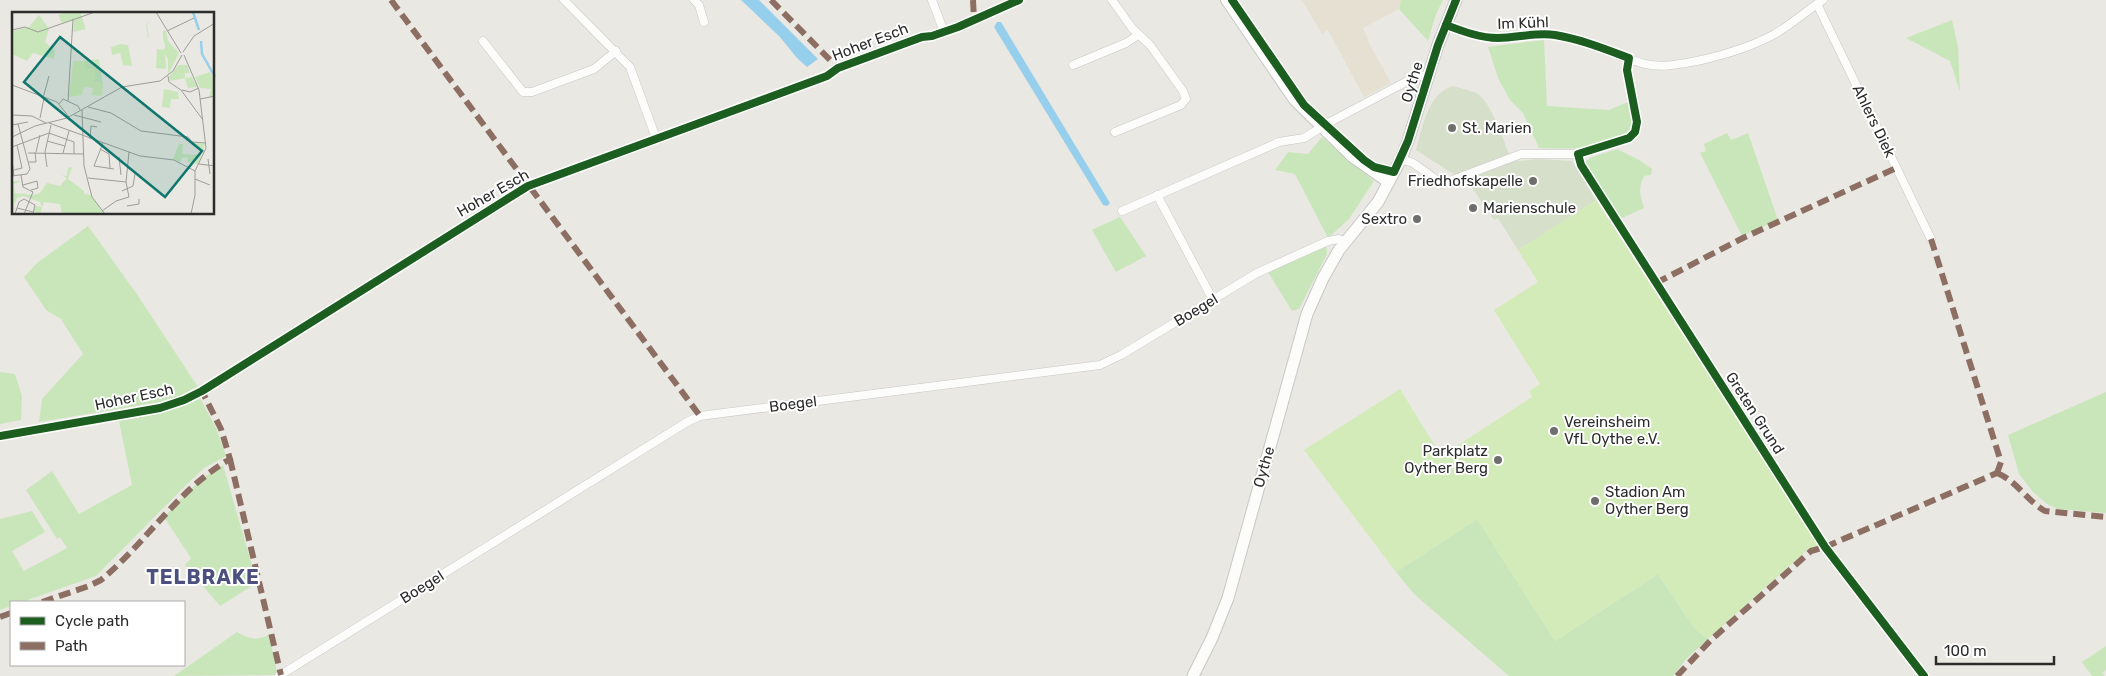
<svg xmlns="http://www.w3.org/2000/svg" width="2106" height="676" font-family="Rubik,sans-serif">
<rect width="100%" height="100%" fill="#eae8e2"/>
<path fill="#e5e0d1" d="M1302 0H1401L1399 9 1363 28 1370 45 1391 83 1364 97 1328 30 1322 34Z"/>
<g fill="#c9e6bb">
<path d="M1401 0H1443L1436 14 1428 41 1399 9Z"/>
<path d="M1952 20 1958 47 1960 92 1950 61 1906 38Z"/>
<path d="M1544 40 1547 106 1609 110 1630 101 1634 119 1633 128C1607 151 1571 149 1539 148L1523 113 1510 100 1498 78 1488 47Z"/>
<path d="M1727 133 1731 140 1748 133 1778 220 1742 236 1700 153 1706 151 1704 144Z"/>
<path d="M1322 137 1374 181 1349 219 1328 238 1295 174 1275 170 1288 152 1308 154Z"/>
<path d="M1617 149 1639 160 1652 169 1651 175 1644 176C1638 188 1640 195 1644 208L1620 219 1585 162 1592 157Z"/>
<path d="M1120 217 1146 256 1116 272 1092 230Z"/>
<path d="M88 226 136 293 198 387 189 393 166 401 39 422 42 399 83 354 61 319 46 310 24 277 37 263Z"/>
<path d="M1326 244 1327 254 1299 309 1292 311 1268 272Z"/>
<path d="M0 372 15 374 22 396 21 420 0 424Z"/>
<path d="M2106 392V513L2058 509 2047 504 2033 492 2019 474 2008 435Z"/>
<path d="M200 398 216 428 226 456 204 468 184 487 96 576 22 602H11V606L0 610V519L32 511 45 532 12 551 24 571 67 548 60 537 57 539 26 490 52 471 79 514 132 485 119 421C148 416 175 412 200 398Z"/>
<path d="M223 465 257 583 220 606 185 565 191 558 164 517C182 498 199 478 223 465Z"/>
<path d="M1477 519 1555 641 1658 574 1695 629 1708 639 1686 659 1673 676H1509L1414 594 1396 572Z"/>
<path d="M237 632C249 639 256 641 269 635L277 672 276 675 174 676Z"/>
<path d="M2106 646V670L2102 673 2105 676H2092L2082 662Z"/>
</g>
<g fill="#d5dfca">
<path d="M1453 86C1460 88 1469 90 1476 93 1491 101 1503 139 1509 154L1458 177 1416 150C1423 127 1427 94 1453 86Z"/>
<path d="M1538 159 1572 161 1596 200 1518 250 1498 218 1494 220 1467 180 1508 162Z"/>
</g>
<path fill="#d3eab9" d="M1596 200 1819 546 1807 550 1708 639 1695 629 1658 574 1555 641 1477 519 1396 572 1304 450 1400 389 1435 446 1442 452 1452 449 1532 397 1529 391 1540 384 1494 310 1538 282 1518 250Z"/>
<g fill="#96cfec">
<path d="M741 0H759L818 59 807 67 797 58 780 37Z"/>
<path d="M997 22H1001L1110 203 1107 206 1103 205 994 27Z"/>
</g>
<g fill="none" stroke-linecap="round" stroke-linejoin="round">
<g stroke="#c8c7c7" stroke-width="9">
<g id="minor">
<path d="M564 0 630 67 656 138"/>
<path d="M694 0 699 5 704 22"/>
<path d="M932 0 944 32"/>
<path d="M1112 0 1132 28 1150 45 1183 91 1186 99 1181 105 1115 132"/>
<path d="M1817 4 1931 239"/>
<path d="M1446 25C1462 31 1479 38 1497 38 1516 39 1535 32 1554 35 1586 39 1614 56 1645 64 1664 68 1679 64 1697 61 1724 55 1749 48 1773 35 1791 25 1806 11 1823 0"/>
<path d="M483 41 523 92H532L594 69 616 51"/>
<path d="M1073 65 1126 43 1138 35"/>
<path d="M1578 154 1581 165 1825 547 1924 676"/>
<path d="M1401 159 1413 163 1442 184 1521 154H1578L1629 138 1635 132 1637 122 1627 70 1629 58"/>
<path d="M1157 195 1213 300"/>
<path d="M1122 211 1279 142 1304 138 1330 122 1417 76 1428 75"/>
<path d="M0 436 160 408 184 400 202 391 528 186 827 76 838 68 922 37 932 36 958 27 1019 0"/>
<path d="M279 676 687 422 700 416 1100 365 1121 355 1257 273 1328 241 1339 239 1345 242"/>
</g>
</g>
<g stroke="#c8c7c7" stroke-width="12">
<path id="tertiary" d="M1226 0 1294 100 1352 157 1389 183"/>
</g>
<g stroke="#c8c7c7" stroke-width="13">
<path id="secondary" d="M1193 676 1212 638 1228 598 1307 314 1323 278 1339 250 1378 202 1401 159 1408 141 1438 45 1456 0"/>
</g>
<use href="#minor" stroke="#fcfcfb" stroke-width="8"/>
<use href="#tertiary" stroke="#fcfcfb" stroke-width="10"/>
<use href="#secondary" stroke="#fcfcfb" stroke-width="11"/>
<g stroke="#8d6e63" stroke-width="6" stroke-dasharray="12 6" stroke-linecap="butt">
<path d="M391 0 700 416"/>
<path d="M771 0 838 68"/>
<path d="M973 0 974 19"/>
<path d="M1931 239 2001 462 1997 473"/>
<path d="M1656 283 1743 238 1896 168"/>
<path d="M230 459 281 675"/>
<path d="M1997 473C2017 481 2027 501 2045 511L2106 517"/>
<path d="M42 602 89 586 101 580C147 542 178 489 230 459L221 429 202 391"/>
<path d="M0 617 11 613"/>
<path d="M1677 676 1710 641 1811 551 1825 547 1997 473"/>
</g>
<g stroke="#fff" stroke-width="11">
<g id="cycleway">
<path d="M1232 0 1304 105 1364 160 1374 167 1394 172 1408 141 1438 45 1456 0"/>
<path d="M1446 25C1462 31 1480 38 1498 38 1517 38 1536 32 1555 35 1580 39 1605 49 1629 58L1627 70 1637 122 1635 132 1629 138 1578 154 1581 165 1825 547 1924 676"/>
<path d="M0 436 160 408 184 400 202 391 528 186 827 76 838 68 922 37 932 36 958 27 1019 0"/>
</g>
</g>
<use href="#cycleway" stroke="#1b5e20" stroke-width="8"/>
</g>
<g fill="#6e6e6c" stroke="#fff" stroke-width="2">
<circle cx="1452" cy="128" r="5"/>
<circle cx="1533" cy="181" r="5"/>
<circle cx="1473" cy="208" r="5"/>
<circle cx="1417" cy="219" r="5"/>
<circle cx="1554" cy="431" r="5"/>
<circle cx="1498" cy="460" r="5"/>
<circle cx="1595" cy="501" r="5"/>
</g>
<g text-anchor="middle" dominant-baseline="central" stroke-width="4" stroke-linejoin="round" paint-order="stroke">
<g font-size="15" fill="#2c2c2c" stroke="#fff">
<text transform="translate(1523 23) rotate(-2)">Im Kühl</text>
<text transform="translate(870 42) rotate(-21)">Hoher Esch</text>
<text transform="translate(1412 82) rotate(-73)">Oythe</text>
<text transform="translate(1874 121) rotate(64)">Ahlers Diek</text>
<text transform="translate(493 193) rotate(-30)">Hoher Esch</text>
<text transform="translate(1196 310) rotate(-31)">Boegel</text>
<text transform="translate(134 397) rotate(-12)">Hoher Esch</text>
<text transform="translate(793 404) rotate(-7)">Boegel</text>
<text transform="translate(1755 413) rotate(57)">Greten Grund</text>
<text transform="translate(1264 467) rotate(-74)">Oythe</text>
<text transform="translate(422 587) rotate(-32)">Boegel</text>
</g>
<g font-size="15" fill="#2c2c2c" stroke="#fff" text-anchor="start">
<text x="1462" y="128">St. Marien</text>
<text x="1523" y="181" text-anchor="end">Friedhofskapelle</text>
<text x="1483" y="208">Marienschule</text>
<text x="1407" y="219" text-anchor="end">Sextro</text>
<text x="1564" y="422">Vereinsheim<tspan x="1564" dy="17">VfL Oythe e.V.</tspan></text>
<text x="1488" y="451" text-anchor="end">Parkplatz<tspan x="1488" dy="17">Oyther Berg</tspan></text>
<text x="1605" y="492">Stadion Am<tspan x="1605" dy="17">Oyther Berg</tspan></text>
</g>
<g font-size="20" font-weight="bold" letter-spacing="1" fill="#4c507e" stroke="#fff">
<text x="203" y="577">TELBRAKE</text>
</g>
</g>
<g transform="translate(12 12)">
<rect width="202" height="202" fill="#eae8e2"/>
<path d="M55 0H68L74 17 61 20 62 8 50 11 46 3ZM27 3 37 17 33 30 43 39 42 47 21 41 15 49 0 42V19L17 15ZM140 7 135 13 137 26H151V18L154 19 156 29 167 41 156 63V47L153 42 154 57 144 56 145 37 152 38 153 34 151 26H136L134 13ZM108 32 116 33 120 54 111 53 108 41 100 43 99 35ZM87 47 90 68 91 71 82 70 73 56V49ZM166 53H175L178 61H173V66L180 65 185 75 176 76 173 66 158 69 157 65ZM198 60 202 68V84L197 85 199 77 188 76 183 65ZM152 77 166 80 167 87H159L158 96 150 95ZM180 130 193 132 186 152 175 150 176 146 171 145 168 150 161 147 167 132H171L170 142 185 143 189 141ZM60 155 56 167 72 179V182L79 183 92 202H50L48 192 32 190 28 202 21 199 24 194 30 195 28 190 11 184 5 186 1 195 4 196 0 198V169H9L2 172 3 181 21 183 28 181 35 171 48 174 55 166 50 163 55 164 56 156Z" fill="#c9e6bb"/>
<path d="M61 49H73V56L84 57 82 70 91 71 90 84 80 83 81 76 72 75 70 83 57 85Z" fill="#d3eab9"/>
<path fill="none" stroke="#96cfec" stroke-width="2.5" d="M181 0 187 18M189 29 190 42 203 65"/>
<path fill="none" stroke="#9e9d99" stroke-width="1" d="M144 0 169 41M0 18 13 15 26 20 83 0M155 19 182 6M171 40 182 24 203 11M172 43 187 78 194 136 183 159V183L179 202M156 64 157 70 169 78 191 108M0 73 45 90 57 105M170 78 178 80 187 76M31 86 37 64M188 87 203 84M56 89 61 7M47 92 51 87 66 94 68 98M76 95 99 101 129 119 176 125 180 130 194 131M70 98 72 154 80 185 93 202M0 103 20 104 34 111M62 103 89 110M28 106 32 86M37 111 128 144 162 148 183 159M0 113 16 110M0 125 23 114 55 106 110 75 148 69 161 59 170 43M78 127 79 114 85 115M35 129 53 134M91 131 82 154 102 157M0 135 37 121 62 130V142M88 137 97 142 98 157M24 140 28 123M16 141 72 142M51 141 57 119M107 145 109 163M196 147 198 162M0 148 2 164M17 150H24L23 140M187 152 203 154M35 155 33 140 39 113M2 158 10 156 5 133M9 163 11 175 21 180 12 202M0 164 15 162 18 157 6 112M76 166 114 170 117 140M183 167 198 173M11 173 25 169 26 176 19 178M110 179 121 174 123 162M115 194 127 192V187M5 196 21 200M90 199 104 189 117 185 114 170M3 202 7 190 12 187 23 193 21 202"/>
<path fill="#0f766e" fill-opacity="0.15" stroke="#0f766e" stroke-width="2.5" d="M48 25 190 139 153 185 12 70Z"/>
<rect width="202" height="202" fill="none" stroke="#2c2c2c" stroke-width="2.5"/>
</g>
<rect x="10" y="601" width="175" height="65" fill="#ffffff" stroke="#ababab"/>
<rect x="20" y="617" width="25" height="8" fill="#1b5e20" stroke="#ababab"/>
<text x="55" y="626" font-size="15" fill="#2c2c2c">Cycle path</text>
<rect x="20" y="642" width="25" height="8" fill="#8d6e63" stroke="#ababab"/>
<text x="55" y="651" font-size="15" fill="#2c2c2c">Path</text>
<path d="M1936 656v8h118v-8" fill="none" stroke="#2c2c2c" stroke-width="2.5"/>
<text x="1944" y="656" font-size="15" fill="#2c2c2c" stroke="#ffffff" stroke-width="4" paint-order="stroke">100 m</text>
</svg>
